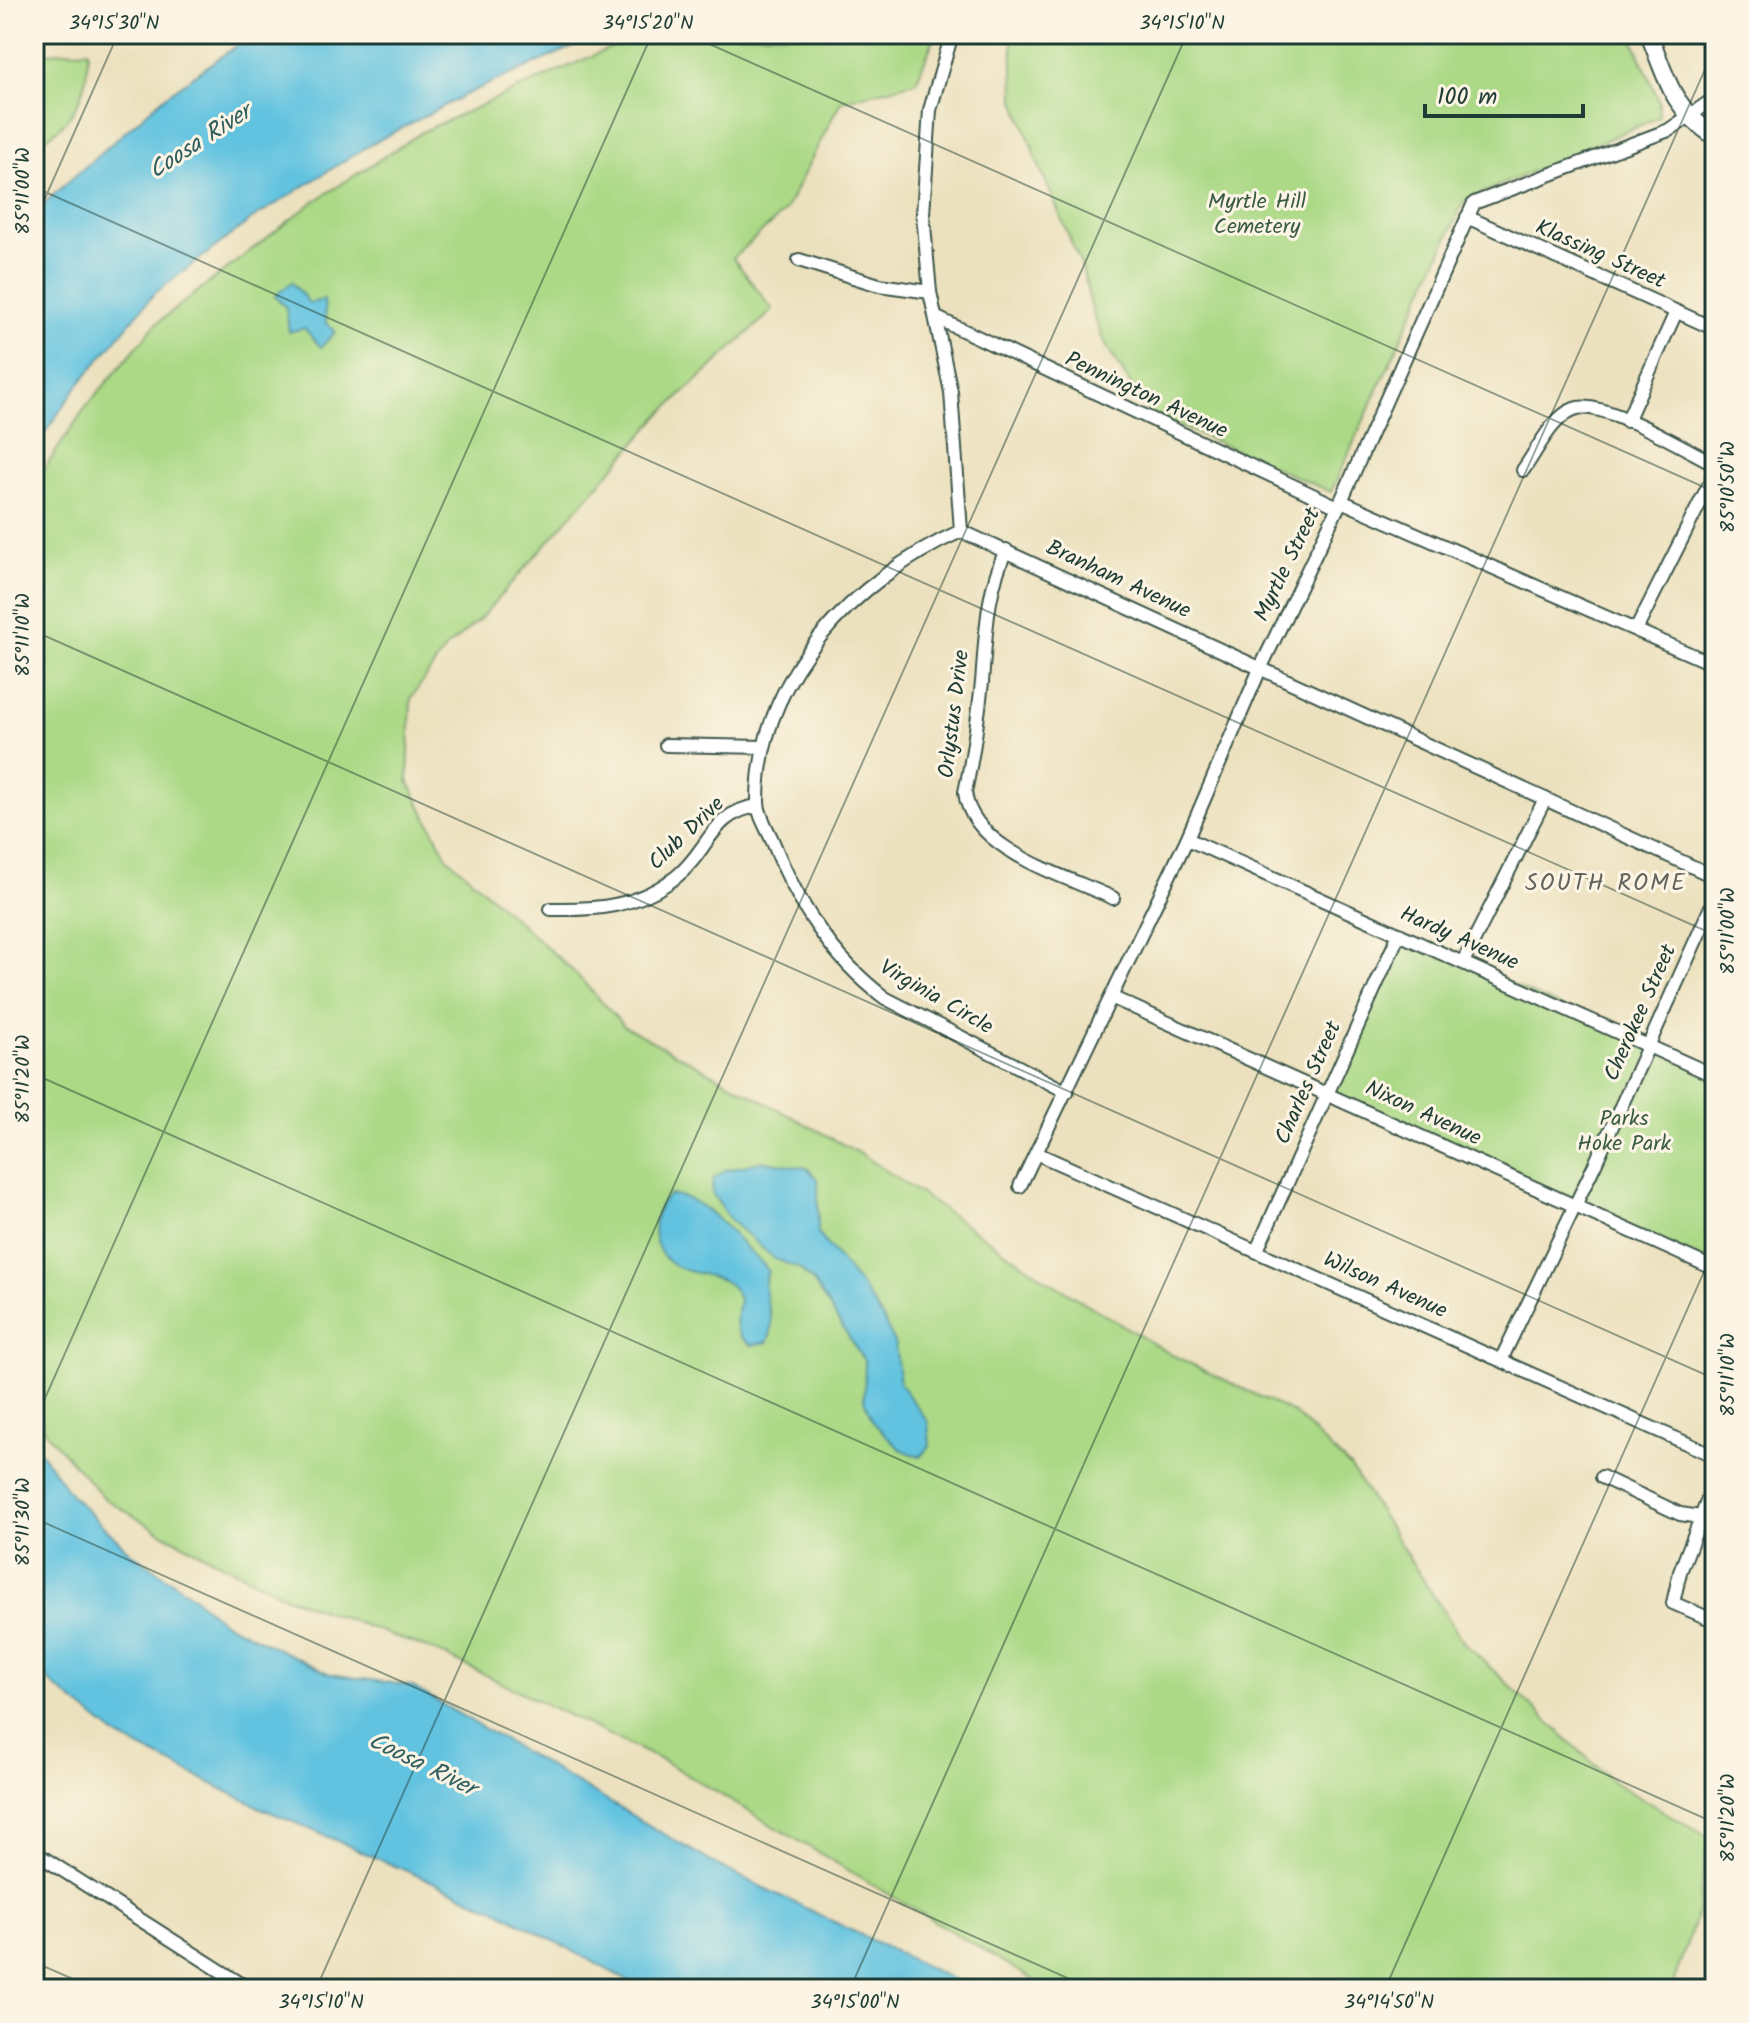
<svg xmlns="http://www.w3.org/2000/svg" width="1749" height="2023" font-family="Kalam,sans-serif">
<rect width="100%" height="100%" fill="#fcf5e5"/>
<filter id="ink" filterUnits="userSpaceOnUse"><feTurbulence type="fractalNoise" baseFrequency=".0125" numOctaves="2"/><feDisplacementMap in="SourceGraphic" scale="16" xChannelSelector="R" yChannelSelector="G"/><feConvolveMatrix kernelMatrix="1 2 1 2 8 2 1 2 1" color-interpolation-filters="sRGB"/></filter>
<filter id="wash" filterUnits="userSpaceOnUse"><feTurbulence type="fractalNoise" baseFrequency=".006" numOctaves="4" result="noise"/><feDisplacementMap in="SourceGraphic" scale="32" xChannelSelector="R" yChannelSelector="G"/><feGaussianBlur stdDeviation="1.8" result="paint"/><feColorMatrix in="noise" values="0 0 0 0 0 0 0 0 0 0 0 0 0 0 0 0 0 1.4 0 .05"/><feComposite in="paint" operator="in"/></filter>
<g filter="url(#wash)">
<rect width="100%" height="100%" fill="#ece1be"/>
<g fill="#abd986" stroke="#658b5d" stroke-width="2">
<path d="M641 34H936L916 82 841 101 785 211 733 258 773 310 658 417 480 619 446 648 411 698 408 781 447 857 574 972 624 1026 863 1155 1047 1280 1172 1355 1294 1413 1351 1468 1464 1643 1613 1782 1708 1837 1698 1911 1671 1989H1049L667 1763 440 1653 284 1596 166 1535 105 1499 47 1434 34 1408V484L85 408 156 324 312 203 424 131Z"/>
<path d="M1012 34H1631L1659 101V117L1464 201 1331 492 1148 412 1104 342 1093 314 1082 267 1037 161 1014 97Z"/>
<path d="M88 50C88 94 74 125 34 145V54Z"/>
<path d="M1399 934 1715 1076V1265L1327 1091Z"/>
</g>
<g fill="#62c3e0" stroke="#40808a" stroke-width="2">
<path d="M253 34H602L471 92 371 144 252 219 154 294 75 389 34 449V212L168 94Z"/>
<path d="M292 282 309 303 324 300 326 323 335 332 321 347 304 328 289 332 286 308 275 296Z"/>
<path d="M764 1161 807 1168 818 1179V1234L862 1287 883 1319 895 1344 900 1384 928 1422 930 1446 920 1457 900 1449 873 1422 864 1400 865 1362 814 1283 799 1268 775 1259 731 1221 712 1193 713 1179 726 1170Z"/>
<path d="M669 1195C705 1194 738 1243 764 1265L768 1272C756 1296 781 1319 767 1342L752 1345C731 1335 736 1319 739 1300 730 1270 696 1278 675 1266 649 1252 648 1213 669 1195Z"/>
<path d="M34 1443 72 1496 130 1552 186 1591 223 1622 330 1674 411 1686 717 1865 972 1989H643L495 1909 261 1808 120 1738 54 1686 34 1665Z"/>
</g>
</g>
<g filter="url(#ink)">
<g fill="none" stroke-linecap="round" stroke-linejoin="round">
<g stroke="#3e5649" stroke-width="16">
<g id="minor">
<path d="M952 34 930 110 923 214 930 292 951 392 961 531"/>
<path d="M1467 217 1715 329"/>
<path d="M799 260 879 285 930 292"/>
<path d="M939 319 1338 507"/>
<path d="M1627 421 1676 312"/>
<path d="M1523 470C1537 451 1551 418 1574 409 1601 398 1687 450 1715 464"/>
<path d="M1341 501 1715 665"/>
<path d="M961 531 1715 877"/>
<path d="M961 531C854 579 758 677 758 802 758 815 768 830 773 842 798 904 831 957 885 998L1067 1092"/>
<path d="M1006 550C986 593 986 635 982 682 978 718 973 756 965 792 971 850 1066 876 1113 898"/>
<path d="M1637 628 1715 473"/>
<path d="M666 745 764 747"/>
<path d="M1187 839 1715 1076"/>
<path d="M551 909C598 910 637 907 676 877 709 851 711 812 758 806"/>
<path d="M1463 962 1545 799"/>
<path d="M1113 998 1715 1269"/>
<path d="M1038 1154 1715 1456"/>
<path d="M1020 1186 1187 839 1260 669 1341 501 1474 203 1669 130 1715 98"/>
<path d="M1257 1250 1399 934"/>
<path d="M1501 1360 1595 1164 1715 898"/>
<path d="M1602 1477 1680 1514 1701 1517"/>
<path d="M1715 1481 1680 1572 1673 1603 1715 1621"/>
<path d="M34 1852 249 1989"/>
</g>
</g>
<g stroke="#3e5649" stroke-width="20">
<path id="major" d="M1649 34C1668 82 1671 106 1715 137"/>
</g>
<use href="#minor" stroke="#fff" stroke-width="12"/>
<use href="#major" stroke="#fff" stroke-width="16"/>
</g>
</g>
<path fill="none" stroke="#1f3d34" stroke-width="2" stroke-opacity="0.45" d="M687 34 1715 492M1684 34 1715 48M34 187 1715 935M34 223 118 34M34 631 1715 1379M34 1074 1715 1823M34 1423 652 34M34 1518 1092 1989M34 1962 96 1989M316 1989 1187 34M850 1989 1715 47M1385 1989 1715 1247"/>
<g text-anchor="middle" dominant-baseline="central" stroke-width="6" stroke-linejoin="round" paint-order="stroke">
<g font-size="22" fill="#3b5c44" stroke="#fcf5e5">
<text x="1257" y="202">Myrtle Hill<tspan x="1257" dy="25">Cemetery</tspan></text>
<text x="1624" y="1119">Parks<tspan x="1624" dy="25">Hoke Park</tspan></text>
</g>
<g font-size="22" fill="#1f3d34" stroke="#fcf5e5">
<text transform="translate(1600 255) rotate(24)">Klassing Street</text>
<text transform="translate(1146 396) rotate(25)">Pennington Avenue</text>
<text transform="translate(1288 565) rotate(-64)">Myrtle Street</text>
<text transform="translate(1118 580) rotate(25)">Branham Avenue</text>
<text transform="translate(955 714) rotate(-83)">Orlystus Drive</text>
<text transform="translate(687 834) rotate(-44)">Club Drive</text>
<text transform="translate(1459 939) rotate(24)">Hardy Avenue</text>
<text transform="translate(936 998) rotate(30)">Virginia Circle</text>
<text transform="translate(1641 1013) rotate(-66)">Cherokee Street</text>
<text transform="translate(1309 1083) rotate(-66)">Charles Street</text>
<text transform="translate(1423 1114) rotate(25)">Nixon Avenue</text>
<text transform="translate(1385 1286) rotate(24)">Wilson Avenue</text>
</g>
<g font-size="24" font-style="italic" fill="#305e5f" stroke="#fcf5e5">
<text transform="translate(200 142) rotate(-33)">Coosa River</text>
<text transform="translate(422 1765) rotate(26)">Coosa River</text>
</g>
<g font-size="24" letter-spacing="2" fill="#63645c" stroke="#fcf5e5">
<text x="1606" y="883">SOUTH ROME</text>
</g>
</g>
<rect width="1749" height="2023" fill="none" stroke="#fcf5e5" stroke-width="88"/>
<path d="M1425 104v12h158v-12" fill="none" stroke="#1f3d34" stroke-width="4"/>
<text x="1437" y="104" font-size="24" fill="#1f3d34" stroke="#fcf5e5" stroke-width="6" paint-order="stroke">100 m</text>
<rect x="44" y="44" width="1661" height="1935" fill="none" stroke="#1f3d34" stroke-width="3"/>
<g font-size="20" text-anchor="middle" fill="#1f3d34">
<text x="114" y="29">34°15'30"N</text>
<text x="648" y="29">34°15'20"N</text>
<text x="1182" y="29">34°15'10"N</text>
<text transform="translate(22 191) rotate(-90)" y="7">85°11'00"W</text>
<text transform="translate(1727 487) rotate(-90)" y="7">85°10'50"W</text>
<text transform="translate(22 635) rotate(-90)" y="7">85°11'10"W</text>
<text transform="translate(1727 931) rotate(-90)" y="7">85°11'00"W</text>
<text transform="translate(22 1079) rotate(-90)" y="7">85°11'20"W</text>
<text transform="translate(1727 1375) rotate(-90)" y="7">85°11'10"W</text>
<text transform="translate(22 1522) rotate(-90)" y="7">85°11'30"W</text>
<text transform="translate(1727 1818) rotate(-90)" y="7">85°11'20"W</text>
<text x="321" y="2008">34°15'10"N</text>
<text x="855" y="2008">34°15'00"N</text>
<text x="1389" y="2008">34°14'50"N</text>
</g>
</svg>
